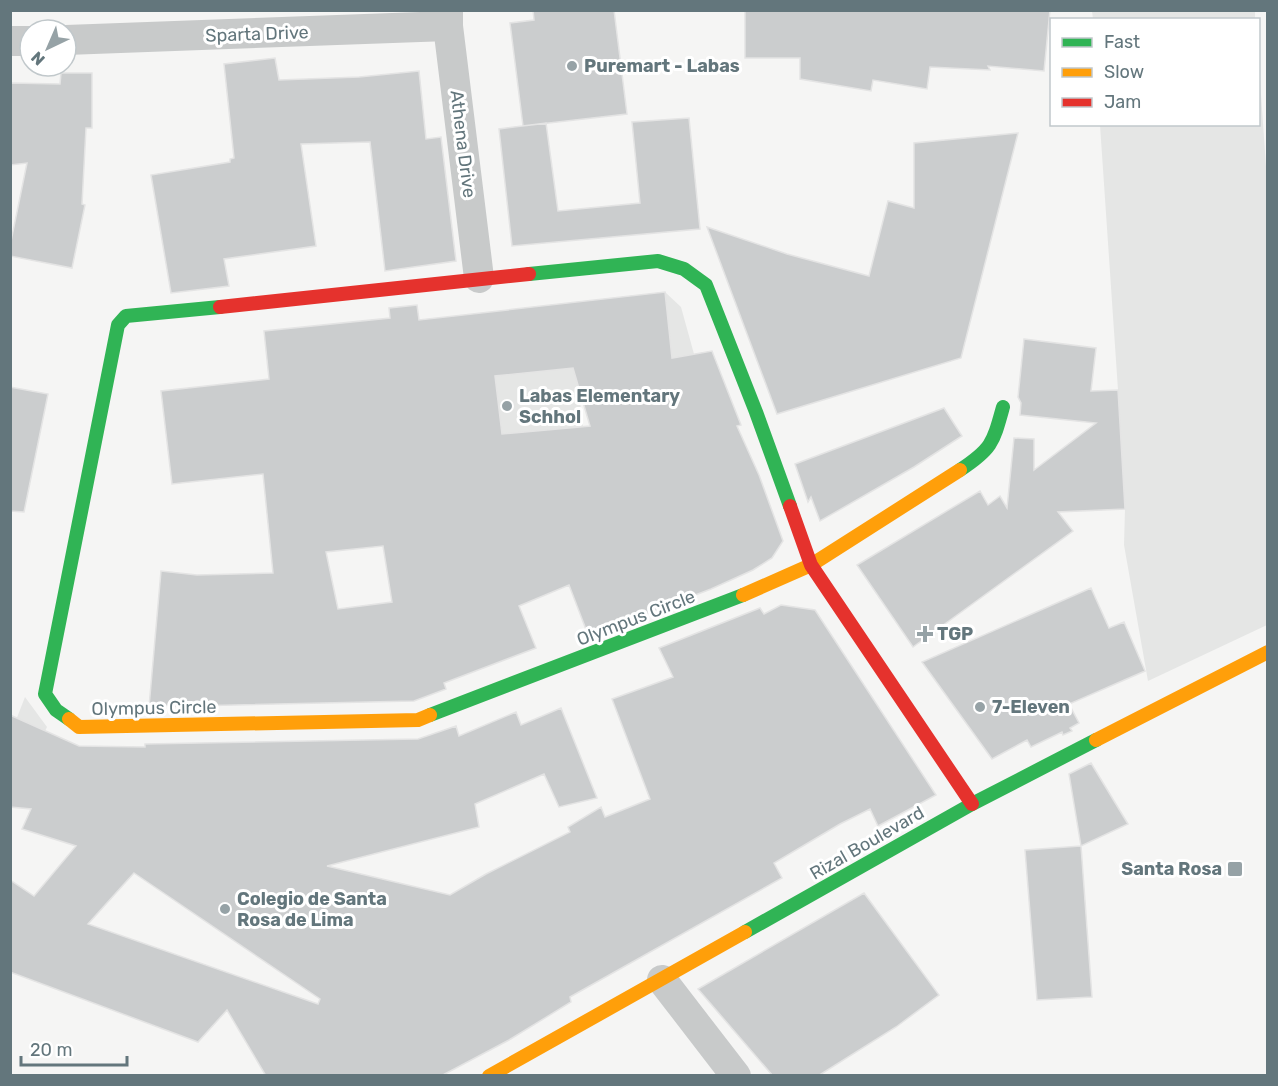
<svg xmlns="http://www.w3.org/2000/svg" width="1278" height="1086" font-family="Rubik,sans-serif">
	<style>
		.built { fill: #e5e6e5 }
		.building { fill: #cbcdce; stroke: #e4e4e4; stroke-width: 1.5; fill-rule: evenodd }
		.lines { fill: none; stroke-linecap: round; stroke-linejoin: round }
		.street { stroke: #c8caca; stroke-width: 30 }
		.fast { stroke: #30b455; stroke-width: 14 }
		.slow { stroke: #ff9f0a; stroke-width: 14 }
		.jam { stroke: #e5322d; stroke-width: 14 }
		.poi-dot { fill: #96a2a6; stroke: #fff; stroke-width: 2 }
		.labels { text-anchor: middle; stroke-width: 6; stroke-linejoin: round; paint-order: stroke }
		.street-label { font-size: 18px; fill: #63767c; stroke: #fff }
		.poi-label { font-size: 18px; font-weight: bold; fill: #63767c; stroke: #fff; text-anchor: start }
	</style>
	<rect width="100%" height="100%" fill="#f5f5f4"/>
	<!-- built -->
	<path class="built" d="M1092 11H1255V19H1093Z
		M1259 66 1268 195 1267 625 1148 681 1124 545 1125 509 1118 390 1100 125 1258 124Z
		M665 292 681 307 694 354 672 358 578 384 583 427 481 494 423 320Z
		M25 697 47 727 11 800V733Z"/>
	<!-- building -->
	<path class="building" d="M533 10H614L627 114 523 126 510 23 534 20Z
		M745 10H1050L1044 71 988 66 990 70 930 67 927 89 873 80 871 91 800 79V58H745Z
		M275 58 279 80 359 77 419 71 426 139 441 137 456 261 385 271 370 142 301 144 316 246 224 259 229 286 171 293 151 175 230 162V159L234 158 224 64Z
		M61 73H92V128H86L82 204 85 205 72 268 10 256V246L27 163 10 165V83L60 84Z
		M689 118 700 229 512 246 499 129 546 123 558 211 640 203 632 122Z
		M1018 133 961 358 777 414 707 227 787 254 869 276 888 201 914 208V143Z
		M665 292 672 358 712 351 741 425 737 426 759 475 783 541 772 558 753 570 711 589 643 615 642 612 587 632 569 585 519 606 536 648 444 683 446 689 414 701 149 707 161 571 197 575 273 573 263 474 172 484 161 391 269 379 264 331 390 318 389 308 417 305 419 320ZM573 368 590 426 502 434 495 376ZM383 546 392 602 338 609 326 552Z
		M1024 339 1096 348 1091 391 1118 390 1125 509 1058 512 1073 531 913 647 857 565 980 491 988 505 1000 496 1007 508 1014 438 1034 439V470L1096 423 1020 415 1021 403 1018 397Z
		M10 387 48 394 24 512 10 511Z
		M944 408 962 436 914 467 820 521 811 497 808 502 795 464Z
		M1091 588 1109 628 1124 622 1145 671 1069 704 1079 723 1070 728 1072 731 1063 735 1062 732 1031 747 1027 740 992 759 922 662Z
		M781 605 815 610 936 795 878 826 870 809 840 824 774 863 782 878 570 997 571 1002 509 1040 441 1076H266L227 1010 198 1042 10 972V880L34 896 76 846 22 829 31 809 10 807V715L79 746 145 747V744L418 739 456 726 459 736 516 712 521 725 561 708 597 798 559 807 544 774 475 804 479 827 327 866 450 895 486 874 570 832 568 827 601 807 605 817 650 799 612 699 673 677 659 648 760 608 764 614ZM134 873 320 999 318 1004 88 924Z
		M1091 763 1128 824 1081 846 1069 774Z
		M1081 846 1092 997 1037 1000 1025 850Z
		M864 893 939 995 896 1027 818 1076H773L698 989Z"/>
	<g class="lines">
		<!-- street -->
		<path class="street" d="M448 10V26L479 278
			M66 40 448 26
			M10 41H30
			M662 980 736 1076"/>
		<!-- fast -->
		<path class="fast" d="M529 274 658 261 684 269 706 285 756 412 790 506
			M960 470C992 449 993 443 1003 407
			M430 715 743 595
			M69 719 56 710 45 694 118 325 126 316 220 307
			M745 932 972 804 1096 740"/>
		<!-- slow -->
		<path class="slow" d="M743 595 811 565 960 470
			M69 719 79 727 418 720 430 715
			M1096 740 1268 652
			M489 1076 745 932"/>
		<!-- jam -->
		<path class="jam" d="M220 307 529 274
			M790 506 811 565 972 804"/>
	</g>
	<!-- markers -->
	<g class="poi-dot">
		<circle cx="572" cy="66" r="6"/>
		<circle cx="507" cy="406" r="6"/>
		<path d="M922 625h6v6h6v6h-6v6h-6v-6h-6v-6h6z"/>
		<circle cx="980" cy="707" r="6"/>
		<rect x="1227" y="861" width="16" height="16" rx="3"/>
		<circle cx="225" cy="909" r="6"/>
	</g>
	<g class="labels">
		<!-- street labels -->
		<g class="street-label">
			<text transform="translate(257 34) rotate(-2)" y="6">Sparta Drive</text>
			<text transform="translate(463 144) rotate(83)" y="6">Athena Drive</text>
			<text transform="translate(636 618) rotate(-21)" y="6">Olympus Circle</text>
			<text transform="translate(154 708) rotate(-1)" y="6">Olympus Circle</text>
			<text transform="translate(867 843) rotate(-30)" y="6">Rizal Boulevard</text>
		</g>
		<!-- poi labels -->
		<g class="poi-label">
			<text x="584" y="72">Puremart - Labas</text>
			<text x="519" y="402">Labas Elementary<tspan x="519" dy="21">Schhol</tspan></text>
			<text x="937" y="640">TGP</text>
			<text x="992" y="713">7-Eleven</text>
			<text x="1222" y="875" text-anchor="end">Santa Rosa</text>
			<text x="237" y="905">Colegio de Santa<tspan x="237" dy="21">Rosa de Lima</tspan></text>
		</g>
	</g>
	<!-- border -->
	<rect width="1278" height="1086" fill="none" stroke="#63767c" stroke-width="24"/>
	<!-- legend -->
	<rect x="1050" y="18" width="210" height="108" fill="#ffffff" stroke="#c1c8cb" stroke-width="1.5"/>
	<rect x="1062" y="38" width="30" height="9" fill="#30b455" stroke="#c1c8cb" stroke-width="1.5"/>
	<text x="1104" y="48" font-size="18" fill="#63767c">Fast</text>
	<rect x="1062" y="68" width="30" height="9" fill="#ff9f0a" stroke="#c1c8cb" stroke-width="1.5"/>
	<text x="1104" y="78" font-size="18" fill="#63767c">Slow</text>
	<rect x="1062" y="98" width="30" height="9" fill="#e5322d" stroke="#c1c8cb" stroke-width="1.5"/>
	<text x="1104" y="108" font-size="18" fill="#63767c">Jam</text>
	<!-- north arrow -->
	<g transform="translate(48 48) rotate(224)"><circle r="28" fill="#ffffff" stroke="#c1c8cb" stroke-width="1.5"/>
	<path d="M0-4.5L10 22L0 15L-10 22Z" fill="#96a2a6"/>
	<text y="-9" font-size="16" font-weight="bold" text-anchor="middle" fill="#63767c">N</text>
	</g>
	<!-- scale -->
	<path d="M21 1056v9h106v-9" fill="none" stroke="#63767c" stroke-width="3"/>
	<text x="30" y="1056" font-size="18" fill="#63767c" stroke="#ffffff" stroke-width="4.5" paint-order="stroke">20 m</text>
</svg>
